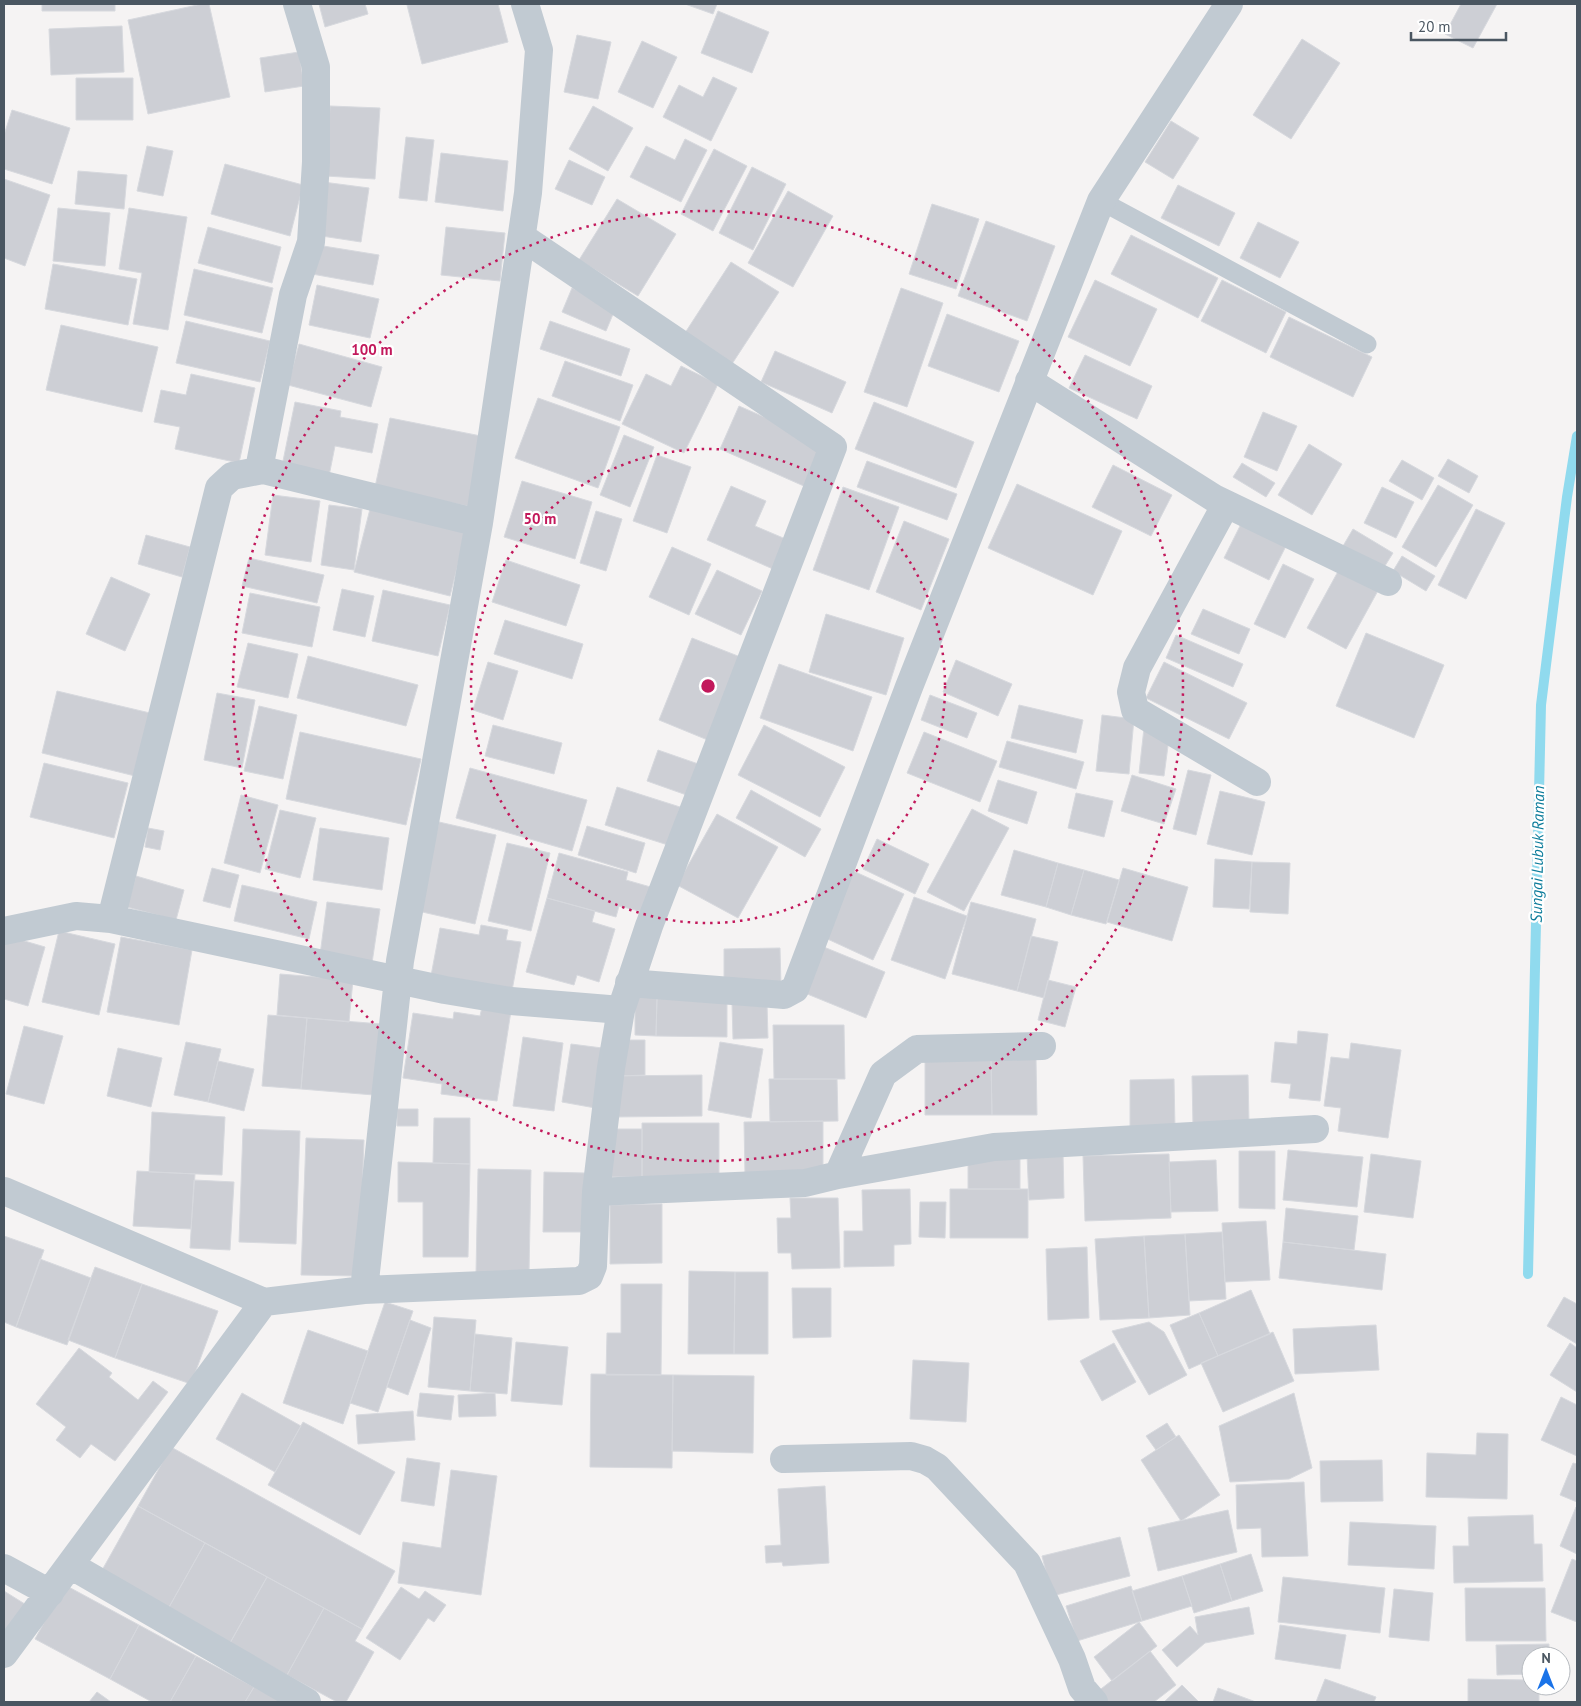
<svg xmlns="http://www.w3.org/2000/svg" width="1581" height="1706" font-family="'PT Sans',sans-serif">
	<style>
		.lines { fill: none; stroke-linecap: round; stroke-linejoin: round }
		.stream { stroke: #90daee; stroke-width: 10 }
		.building { fill: #cdcfd5; stroke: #d7d9de }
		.lane { stroke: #c1cad2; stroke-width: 19 }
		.street { stroke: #c1cad2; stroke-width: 28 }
		.ring { fill: none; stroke: #c2185b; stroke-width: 2.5; stroke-dasharray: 2.5 5 }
		.labels { text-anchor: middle; stroke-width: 4.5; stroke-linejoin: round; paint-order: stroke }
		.water-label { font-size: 16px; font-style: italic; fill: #0c7c9b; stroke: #fff }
		.centre { fill: #c2185b; stroke: #fff; stroke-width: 2.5 }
		.ring-label { font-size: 15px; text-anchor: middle; font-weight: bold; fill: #c2185b; stroke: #fff; stroke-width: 4.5; stroke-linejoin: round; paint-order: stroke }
	</style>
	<rect width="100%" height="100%" fill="#f5f3f3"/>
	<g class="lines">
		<!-- stream -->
		<path class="stream" d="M1528 1274 1541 705 1567 497 1577 436"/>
	</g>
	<!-- building -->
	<path class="building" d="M42 4H115V11H42Z
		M202 4H209L230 97 148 114 128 20Z
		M319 4H365L368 14 325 27Z
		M414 4H498L508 42 422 64 407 5Z
		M685 4H717L713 14Z
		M1461 4H1497L1473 48 1445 34Z
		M718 11 769 32 752 73 701 53Z
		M122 26 124 72 51 75 49 29Z
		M577 35 611 42 598 99 564 92Z
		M1302 39 1340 63 1291 139 1253 115Z
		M642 41 677 57 653 108 618 92Z
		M299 52 304 86 265 92 260 58Z
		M713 77 737 88 711 141 663 117 679 85 703 97Z
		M76 78H133V120H76Z
		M330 106 380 108 375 179 326 176Z
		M593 106 633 128 608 171 569 149Z
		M12 110 70 128 52 184 4 169V135Z
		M1171 121 1199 138 1173 179 1145 162Z
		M406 137 434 140 427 201 399 198Z
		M685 139 707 150 681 202 630 177 646 146 675 160Z
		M147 146 173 151 163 196 137 191Z
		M714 149 747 166 713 231 681 214Z
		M441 153 508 161 503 211 435 202Z
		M569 160 605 177 592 205 555 189Z
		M225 164 303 185 290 236 211 214Z
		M752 167 786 184 753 250 719 233Z
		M78 171 127 175 124 209 75 204Z
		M4 179 50 195 25 266 4 258Z
		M323 182 369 188 361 242 315 235Z
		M1178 185 1235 213 1219 246 1161 218Z
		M788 191 833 216 793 287 748 263Z
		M617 199 676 234 638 296 579 260Z
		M932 204 979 219 956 289 909 274Z
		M58 208 110 213 105 266 53 261Z
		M129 208 187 217 168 330 133 324 142 273 119 269Z
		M986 221 1055 246 1027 321 958 296Z
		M1258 222 1299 242 1280 278 1240 258Z
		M208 227 281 247 272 283 198 263Z
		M446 227 505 233 500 281 441 275Z
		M1131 235 1218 278 1198 318 1111 274Z
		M317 245 379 255 373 285 312 274Z
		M731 262 779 292 730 367 683 336Z
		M53 264 137 279 128 325 45 309Z
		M194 269 273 288 262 333 184 315Z
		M1095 280 1157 309 1130 366 1068 337Z
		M1222 280 1286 312 1266 353 1201 321Z
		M317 285 379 299 370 338 309 325Z
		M572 288 616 307 606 331 562 312Z
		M901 288 943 303 907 407 864 392Z
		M947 314 1019 341 999 392 928 366Z
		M1289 317 1372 357 1353 397 1270 357Z
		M186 321 270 341 260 382 176 363Z
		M550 321 630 349 621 376 540 349Z
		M61 325 158 347 142 412 46 390Z
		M299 344 382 367 371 407 288 385Z
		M775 351 846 382 832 413 761 382Z
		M1085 355 1152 386 1137 419 1069 388Z
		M565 361 633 385 620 421 552 396Z
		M681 366 718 384 684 453 622 424 646 374 671 386Z
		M191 374 255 388 239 463 175 449 180 427 154 422 161 390 186 395Z
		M538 398 620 427 598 488 515 458Z
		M295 402 341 411 340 417 378 424 372 453 335 446 329 476 282 466Z
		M874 402 974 442 956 488 855 449Z
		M739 406 826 444 806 487 720 449Z
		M1263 412 1297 426 1277 471 1244 457Z
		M390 418 486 437 472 507 375 487Z
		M624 435 654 447 630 507 600 495Z
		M1309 444 1342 464 1312 515 1278 495Z
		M657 455 691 467 667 533 633 521Z
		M1448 459 1478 476 1469 493 1438 476Z
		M1402 460 1434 478 1422 500 1389 481Z
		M867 461 957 494 947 520 857 487Z
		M1242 463 1275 483 1266 497 1233 477Z
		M1113 465 1172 495 1151 536 1092 507Z
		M522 481 592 502 575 559 504 537Z
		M1017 484 1122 531 1093 595 988 548Z
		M1438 485 1473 505 1436 567 1402 547Z
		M731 486 766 501 755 526 795 543 782 573 707 540Z
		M843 487 899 507 869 590 813 570Z
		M1382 487 1414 502 1396 538 1364 523Z
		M273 495 320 501 311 562 265 555Z
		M329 505 362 509 354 570 321 565Z
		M370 509 466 532 450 596 354 572Z
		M1476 509 1505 523 1466 599 1438 585Z
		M596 511 622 519 606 571 580 563Z
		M1244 518 1289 540 1269 580 1224 558Z
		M904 521 949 539 921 610 876 592Z
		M1353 529 1393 553 1383 569 1343 546Z
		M146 535 190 547 182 577 138 564Z
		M672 547 711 564 689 615 649 597Z
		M1402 556 1435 576 1426 591 1393 571Z
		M249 558 324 575 317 603 242 586Z
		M506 560 580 585 566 626 492 602Z
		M1283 564 1314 579 1285 638 1254 624Z
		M1341 566 1380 587 1346 649 1307 628Z
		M717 570 762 591 741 635 695 614Z
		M111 577 150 594 125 651 86 634Z
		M342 589 374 596 365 637 333 630Z
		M383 590 450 605 438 656 372 641Z
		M250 593 320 607 312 647 242 633Z
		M1203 609 1250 629 1239 654 1191 634Z
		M826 614 904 638 886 695 809 672Z
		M505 620 583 644 572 679 494 654Z
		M1366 633 1444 665 1414 738 1336 706Z
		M1176 635 1243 664 1233 687 1166 658Z
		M692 638 748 660 715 743 659 720Z
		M248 643 298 654 288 698 237 687Z
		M308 656 418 685 406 726 297 698Z
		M956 660 1012 684 998 716 943 692Z
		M488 662 518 671 503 720 473 710Z
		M1164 662 1247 703 1229 739 1146 698Z
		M779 664 872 697 853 751 760 718Z
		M57 691 150 713 135 776 42 753Z
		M217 693 255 700 242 768 204 760Z
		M930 695 977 713 967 738 921 720Z
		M1019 705 1083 720 1076 753 1011 738Z
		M259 706 297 715 283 779 244 771Z
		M1102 715 1134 719 1129 774 1096 771Z
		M493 725 562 743 554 774 485 756Z
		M764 725 845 767 820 817 738 775Z
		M1144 728 1170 731 1164 776 1139 773Z
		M300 732 421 759 406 825 286 799Z
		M924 732 997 761 980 802 907 773Z
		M1007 741 1084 762 1076 789 999 767Z
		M658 750 707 767 695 798 647 781Z
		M44 763 128 783 114 838 30 817Z
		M470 768 587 800 572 851 456 818Z
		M1188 770 1211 775 1196 835 1173 829Z
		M1132 775 1176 789 1164 824 1121 811Z
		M998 780 1037 792 1027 824 988 811Z
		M617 787 680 807 668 845 605 825Z
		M751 790 821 829 805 857 736 818Z
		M1220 791 1265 802 1252 855 1207 844Z
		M1076 793 1113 801 1104 837 1068 828Z
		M241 795 278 805 260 873 224 863Z
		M972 809 1009 828 964 911 927 892Z
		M280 810 316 818 300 878 265 869Z
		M717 814 778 847 738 918 677 885Z
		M439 822 496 835 475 924 418 911Z
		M587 826 645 843 636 873 578 855Z
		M148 828 164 831 160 850 145 847Z
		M320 828 389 838 382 890 313 880Z
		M877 839 929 864 915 894 863 869Z
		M507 843 550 853 531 931 488 921Z
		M1014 850 1058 863 1046 907 1001 895Z
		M559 853 628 872 626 880 654 888 647 913 619 906 616 917 547 898Z
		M1215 859 1252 862 1249 909 1213 907Z
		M1252 862 1290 863 1288 914 1250 912Z
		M1058 863 1084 870 1071 915 1046 907Z
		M212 868 239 875 230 908 203 901Z
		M1123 868 1188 887 1172 941 1107 922Z
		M851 870 904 894 873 960 821 936Z
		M1084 870 1119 880 1106 924 1071 915Z
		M136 876 184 890 176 920 127 907Z
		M242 885 317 902 309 939 234 921Z
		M914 897 967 916 945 979 891 960Z
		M547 898 595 911 592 922 615 929 599 982 577 975 574 985 526 972Z
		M327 902 380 909 372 963 320 955Z
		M971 902 1036 919 1017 991 952 974Z
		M481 925 508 930 506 940 521 942 511 996 430 981 440 928 479 935Z
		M59 931 115 944 99 1015 42 1002Z
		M4 935 45 947 28 1006 4 999Z
		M1031 936 1058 942 1044 998 1017 991Z
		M121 937 192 950 179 1025 107 1012Z
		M814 943 885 972 866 1018 795 989Z
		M780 948 781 986 724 987V949Z
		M280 974 353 980 349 1022 277 1015Z
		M1048 980 1076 987 1065 1027 1038 1020Z
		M635 997H657L656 1036 635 1035Z
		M657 997 727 999V1037L656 1036Z
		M767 1003 768 1038 733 1039 732 1004Z
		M482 1007 511 1011 497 1101 441 1094 442 1084 403 1078 413 1013 453 1019 454 1012 480 1016Z
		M268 1015 307 1018 301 1089 262 1086Z
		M307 1018 381 1024 374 1095 301 1089Z
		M773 1025H844L845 1079H774Z
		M24 1026 63 1036 44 1104 6 1094Z
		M1298 1031 1328 1034 1320 1101 1289 1098 1291 1084 1271 1082 1275 1042 1297 1044Z
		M523 1037 563 1043 554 1111 513 1106Z
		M618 1040H645V1075L618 1076Z
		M186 1042 221 1049 208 1102 174 1095Z
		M720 1042 763 1049 751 1118 708 1110Z
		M1351 1043 1401 1050 1388 1138 1338 1131 1341 1108 1324 1106 1331 1057 1349 1059Z
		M571 1044 610 1049 601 1109 562 1102Z
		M118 1048 162 1058 151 1107 107 1096Z
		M991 1059H1036L1037 1115H992Z
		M991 1059 992 1115H925V1060Z
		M218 1061 254 1069 244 1111 208 1102Z
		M702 1075V1116L613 1117V1076Z
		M1248 1075 1249 1124 1193 1126 1192 1076Z
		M769 1079H837L838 1121 770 1122Z
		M1174 1079 1175 1129 1130 1130V1080Z
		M397 1109H418V1126H397Z
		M152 1112 225 1117 222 1175 149 1172Z
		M434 1118H470V1164L433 1163Z
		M823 1121V1174L745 1175 744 1122Z
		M642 1123H719V1177H642Z
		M243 1129 300 1131 296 1244 239 1242Z
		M608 1129H642V1177H608Z
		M306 1138 364 1140 359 1276 301 1275Z
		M1288 1150 1363 1157 1357 1207 1283 1200Z
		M1239 1151H1275V1209L1239 1208Z
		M1063 1153 1064 1198 1029 1200 1027 1155Z
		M968 1154H1020V1189H968Z
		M1169 1154 1171 1218 1085 1221 1083 1156Z
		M1371 1154 1421 1161 1413 1218 1364 1212Z
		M1216 1160 1218 1211 1171 1212 1169 1162Z
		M398 1162 470 1164 468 1257H423V1202H398Z
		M478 1169 531 1170 529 1274 476 1273Z
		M137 1171 195 1174 191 1229 133 1226Z
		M544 1172 585 1173 583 1232H543Z
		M194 1180 234 1182 230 1250 190 1248Z
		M910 1189 911 1244 894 1245V1266L844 1267V1231H863L862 1190Z
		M950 1189H1028V1238H950Z
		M790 1198H838L840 1268 792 1269 791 1253H778L777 1218H791Z
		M920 1202H946L945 1238 919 1237Z
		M662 1204V1263L610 1264V1205Z
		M1286 1208 1358 1216 1354 1250 1283 1242Z
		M1266 1221 1270 1280 1225 1282 1222 1223Z
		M1222 1232 1226 1299 1189 1301 1185 1234Z
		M1185 1234 1190 1315 1149 1318 1144 1236Z
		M4 1236 44 1250 16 1327 4 1322Z
		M1144 1236 1149 1318 1100 1320 1095 1239Z
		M1283 1242 1386 1254 1382 1290 1279 1278Z
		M1087 1247 1089 1318 1048 1320 1046 1249Z
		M40 1259 91 1278 67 1345 16 1327Z
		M95 1267 142 1284 115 1358 68 1340Z
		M689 1271 735 1272 734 1354H688Z
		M735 1272H768V1354H734Z
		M142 1284 218 1311 191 1384 115 1358Z
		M621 1284H662L661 1375H606L607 1333H621Z
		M792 1288H831V1337L793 1338Z
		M1251 1290 1270 1334 1218 1356 1199 1313Z
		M1564 1297 1577 1304V1344L1547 1326Z
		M385 1302 413 1311 378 1412 350 1403Z
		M1199 1313 1218 1356 1189 1369 1170 1325Z
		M434 1317 476 1320 470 1391 428 1387Z
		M410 1320 431 1328 408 1395 387 1387Z
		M1149 1322 1164 1332 1187 1375 1149 1395 1112 1331Z
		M1376 1325 1379 1370 1295 1374 1293 1329Z
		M308 1330 368 1351 343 1424 283 1403Z
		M1273 1332 1294 1381 1223 1412 1201 1363Z
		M475 1334 512 1338 507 1394 470 1391Z
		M516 1342 568 1347 562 1405 511 1401Z
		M1114 1343 1136 1382 1102 1401 1080 1361Z
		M1570 1343 1577 1348V1392L1550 1375Z
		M79 1348 112 1373 109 1377 138 1400 153 1381 168 1392 115 1461 91 1444 80 1458 56 1440 66 1427 36 1404Z
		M913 1360 969 1363 966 1422 910 1419Z
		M591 1374 673 1375 672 1468 590 1467Z
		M673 1375 754 1376 753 1453 672 1451Z
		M242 1393 301 1426 275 1472 216 1439Z
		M420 1393 454 1396 451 1420 417 1416Z
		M495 1393 496 1416 459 1417 458 1395Z
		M1294 1393 1312 1468 1289 1479 1230 1482 1219 1426Z
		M1561 1397 1577 1405V1456L1541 1440Z
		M413 1411 415 1440 358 1444 356 1415Z
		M303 1422 395 1472 360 1535 268 1485Z
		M1167 1423 1176 1437 1156 1450 1146 1436Z
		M1477 1433 1508 1434 1507 1499 1426 1497 1427 1453 1476 1455Z
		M1179 1435 1220 1495 1181 1521 1141 1460Z
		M171 1447 395 1571 362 1629 138 1506Z
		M407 1458 440 1463 434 1506 401 1501Z
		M1382 1460 1383 1501 1321 1502 1320 1461Z
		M1573 1463 1577 1464V1502L1560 1495Z
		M451 1470 497 1476 481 1595 398 1583 403 1542 441 1548Z
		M1304 1482 1308 1556 1262 1557 1261 1528 1237 1529 1236 1485Z
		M825 1486 829 1563 783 1566 782 1562 766 1563 765 1546 781 1545 778 1489Z
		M138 1506 205 1543 168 1609 101 1572Z
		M1576 1507H1577V1554L1560 1546Z
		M1228 1510 1237 1552 1158 1571 1148 1528Z
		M1533 1515 1534 1544H1542L1543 1581 1454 1583 1453 1546H1469L1468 1517Z
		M1350 1522 1436 1526 1434 1569 1348 1565Z
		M1120 1537 1130 1576 1052 1596 1042 1556Z
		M205 1543 267 1577 230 1643 168 1609Z
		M1251 1554 1263 1591 1232 1601 1220 1564Z
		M1572 1559 1577 1561V1622L1551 1612Z
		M1220 1564 1232 1601 1194 1613 1182 1576Z
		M1182 1576 1192 1606 1142 1621 1132 1591Z
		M267 1577 324 1608 287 1675 230 1643Z
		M1283 1577 1385 1588 1380 1633 1278 1622Z
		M65 1585 139 1625 110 1679 35 1639Z
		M1131 1586 1142 1621 1077 1641 1066 1606Z
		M401 1587 419 1599 425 1591 446 1605 434 1622 428 1618 400 1660 366 1638Z
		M1465 1588H1545L1546 1641H1466Z
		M1394 1589 1433 1593 1429 1641 1389 1637Z
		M4 1591 28 1606 4 1644Z
		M1249 1607 1254 1634 1205 1643 1177 1667 1162 1650 1190 1626 1198 1635 1195 1617Z
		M324 1608 362 1629 355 1641 374 1652 346 1702H337L287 1675Z
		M1139 1622 1157 1646 1112 1681 1094 1657Z
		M139 1625 196 1656 170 1702H152L110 1679Z
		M1280 1625 1346 1635 1340 1669 1275 1659Z
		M1549 1644V1656H1531V1674L1497 1675 1496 1645Z
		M1150 1651 1176 1685 1154 1702H1105L1097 1692Z
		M196 1656 254 1687 245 1702H170Z
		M1325 1679 1376 1697 1374 1702H1316Z
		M1468 1679 1531 1680V1686H1539V1702H1468Z
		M1182 1685 1199 1702H1164Z
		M254 1687 283 1702H245Z
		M1218 1688 1256 1702H1213Z
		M97 1692 111 1702H89Z"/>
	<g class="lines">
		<!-- lane -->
		<path class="lane" d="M1101 201 1367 344"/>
		<!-- street -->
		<path class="street" d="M297 4 316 67V162L311 242 293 295 260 464 263 470 479 523
			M1029 381 1214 498 1388 582
			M1226 504 1137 668 1131 692 1135 710 1257 782
			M111 919 219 488 232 476 263 470
			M4 931 76 916 111 919 445 990 511 1001 621 1010
			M629 983 784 995 795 989 909 687 1101 201 1229 4
			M838 1175 994 1147 1315 1129
			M4 1191 264 1302
			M596 1192 805 1183 838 1175 883 1074 917 1049 1042 1046
			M364 1290 579 1281 589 1276 593 1266 596 1192 611 1068 621 1010 649 926 833 447 522 237
			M784 1459 911 1456 925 1460 937 1467 1027 1563 1072 1659 1082 1688 1094 1702
			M70 1565 307 1702
			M4 1568 50 1593
			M4 1654 264 1302 364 1290 400 961 479 523 528 193 539 50 525 4"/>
	</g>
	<!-- distance rings -->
	<g class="ring">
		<circle cx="708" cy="686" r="237"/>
		<circle cx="708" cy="686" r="475"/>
	</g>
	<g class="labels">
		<!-- water labels -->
		<g class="water-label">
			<text transform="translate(1537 854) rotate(-89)" y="6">Sungai Lubuk Raman</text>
		</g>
	</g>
	<circle cx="708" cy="686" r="8" class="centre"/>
	<g class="ring-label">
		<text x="372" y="355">100 m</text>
		<text x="540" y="524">50 m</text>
	</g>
	<!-- border -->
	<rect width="1581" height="1706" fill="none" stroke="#4a5661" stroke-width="10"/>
	<!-- north arrow -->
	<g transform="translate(1546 1671)"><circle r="24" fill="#ffffff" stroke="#b7bbc0"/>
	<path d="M0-4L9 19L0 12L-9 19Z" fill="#1a73e8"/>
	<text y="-8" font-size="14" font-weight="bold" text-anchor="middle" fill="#4a5661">N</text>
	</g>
	<!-- scale -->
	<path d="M1411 32v8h95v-8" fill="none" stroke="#4a5661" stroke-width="2.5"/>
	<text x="1418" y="32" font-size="15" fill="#4a5661" stroke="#ffffff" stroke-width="4" paint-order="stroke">20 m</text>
</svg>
